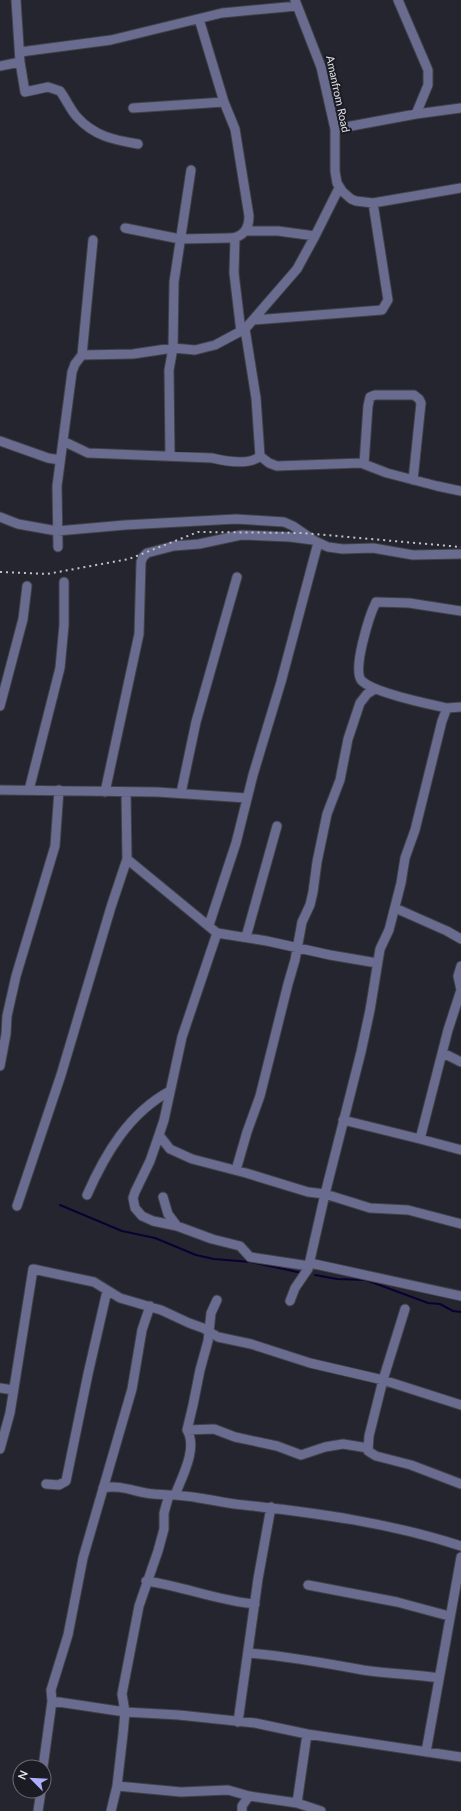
<svg xmlns="http://www.w3.org/2000/svg" width="461" height="1811" font-family="Lato,sans-serif">
	<style>
		.lines { fill: none; stroke-linecap: round; stroke-linejoin: round }
		.stream { stroke: #0b0034; stroke-width: 2 }
		.minor-casing { stroke: #3f4048; stroke-width: 11 }
		.minor { stroke: #696b8f; stroke-width: 9 }
		.rail { stroke: #c2c3c9; stroke-width: 2; stroke-dasharray: 2 4; stroke-linecap: butt }
		.labels { text-anchor: middle; stroke-width: 4; stroke-linejoin: round; paint-order: stroke }
		.street-label { font-size: 11px; fill: #e2e3e9; stroke: #1b1b24 }
	</style>
	<rect width="100%" height="100%" fill="#24252e"/>
	<g class="lines">
		<!-- stream -->
		<path class="stream" d="M60 1205 122 1231 155 1238 196 1255 214 1259 251 1262 302 1273
			M315 1275 337 1279 366 1280 428 1303 440 1304 453 1311 461 1312"/>
		<defs>
			<path id="minor" d="M16 0 20 62 25 92 48 87 60 91C66 99 70 109 77 117 94 136 114 140 138 144
				M295 0 321 67 335 129V171L337 183 342 191 351 199 356 201 373 203 461 188
				M398 0 428 70V85L416 114
				M20 52 111 40 222 13 297 6
				M0 66 20 62
				M133 108 224 102
				M335 129 416 114 461 108
				M125 228 180 239 229 238C243 238 249 229 249 216L235 129 224 102 199 19
				M246 231H278L315 236
				M235 238 234 273 241 332
				M253 320 382 310 388 300 373 203
				M82 355 133 354 173 348 195 350 215 345 245 329
				M0 441 48 458 60 460
				M63 441 88 453 212 458C225 461 250 466 260 456L269 463 277 466 361 463 387 473 437 486 461 491
				M170 456 169 370 173 348 174 282 191 170
				M260 456 256 398 245 329 297 269 315 236 339 188
				M364 464 368 406 370 397 375 395H414L419 399 421 403 413 480
				M0 517 18 524 57 531 125 525 236 519 284 522 293 526 312 539
				M58 547 57 486 72 372 75 364 82 355 93 240
				M0 706 23 619 27 586
				M447 708C428 704 374 693 362 681 351 672 370 614 376 602L409 603 461 611
				M0 790 157 792 247 798
				M29 790 60 668 64 625V582
				M105 792 139 634 141 562 143 557 147 553 174 546 199 544 241 535 290 537 313 540 328 547 343 549 373 548 413 555 461 554
				M126 792 127 859 217 933 267 941 330 955 377 963
				M181 793 196 722 237 577
				M395 908 447 931 461 939
				M209 925 236 843 253 775 281 682 318 543
				M217 933 182 1037 164 1120 159 1135 170 1149 192 1159 246 1173 308 1192 325 1194 361 1052 370 1010 380 949 389 930 401 883 405 858 415 830 442 721 447 708 461 707
				M246 937 277 826
				M461 966 458 976 461 990
				M461 990 448 1030 420 1139 461 1150
				M443 1053 461 1062
				M0 1066 6 1034 7 1016 16 976 55 846 59 790
				M343 1120 420 1139
				M159 1135 150 1161 135 1192 133 1198 135 1208 142 1216 153 1221 177 1226 212 1239 240 1246 250 1257 309 1266
				M236 1170 247 1132 260 1096 288 984 295 960 302 922 310 905 313 892 317 862 327 814 340 780 348 739 360 703 367 694 375 689
				M87 1195C105 1154 129 1113 170 1091
				M163 1197 168 1214 177 1226
				M17 1206 61 1075 111 907 127 859
				M310 1263 461 1296
				M290 1301 295 1288 308 1269 325 1194 370 1208 408 1210 461 1224
				M405 1309 383 1380 369 1436 368 1451 376 1456 411 1465 461 1484
				M0 1388 13 1390
				M187 1430 214 1429 235 1437 277 1446 301 1455 325 1447 343 1444 368 1448
				M0 1449 10 1413 33 1269 94 1282 120 1298 161 1310 189 1323 203 1328 218 1337 251 1344 310 1363 383 1380 461 1405
				M46 1484 59 1485 66 1481 88 1374 107 1291
				M103 1488C121 1484 137 1493 154 1494 169 1495 184 1495 199 1498 214 1500 229 1504 244 1505 318 1513 390 1523 461 1546
				M175 1495C182 1477 198 1448 187 1430L193 1405 200 1370 208 1341 211 1313 217 1300
				M146 1581C183 1586 218 1601 255 1604
				M308 1585 397 1602 449 1616
				M248 1653C287 1656 325 1663 363 1670 388 1674 414 1674 439 1678
				M52 1701 125 1712 179 1715 255 1723 307 1734 461 1757
				M238 1722 258 1579 271 1507
				M426 1752 461 1557
				M43 1767 52 1701 51 1690 68 1635 83 1558 132 1389 142 1330 150 1306
				M117 1786 181 1792 228 1790 249 1796 297 1803 321 1811
				M297 1803 307 1734
				M38 1811 41 1791
				M111 1811 117 1786 123 1734 125 1712 122 1694 139 1606 158 1551 164 1529V1513L169 1495
				M242 1811V1806L249 1796"/>
		</defs>
		<!-- minor casing -->
		<use href="#minor" class="minor-casing"/>
		<!-- minor -->
		<use href="#minor" class="minor"/>
		<!-- rail -->
		<path class="rail" d="M0 572 47 574 129 559 198 532 303 533 461 547"/>
	</g>
	<g class="labels">
		<!-- street labels -->
		<g class="street-label">
			<text transform="translate(338 94) rotate(78)" y="4">Amanfrom Road</text>
		</g>
	</g>
	<!-- north arrow -->
	<g transform="translate(32 1779) rotate(294)"><circle r="19" fill="#1b1b24" stroke="#6b6b73"/>
	<path d="M0-3L7 15L0 10L-7 15Z" fill="#acaffb"/>
	<text y="-6" font-size="11" font-weight="bold" text-anchor="middle" fill="#e2e3e9">N</text>
	</g>
</svg>
